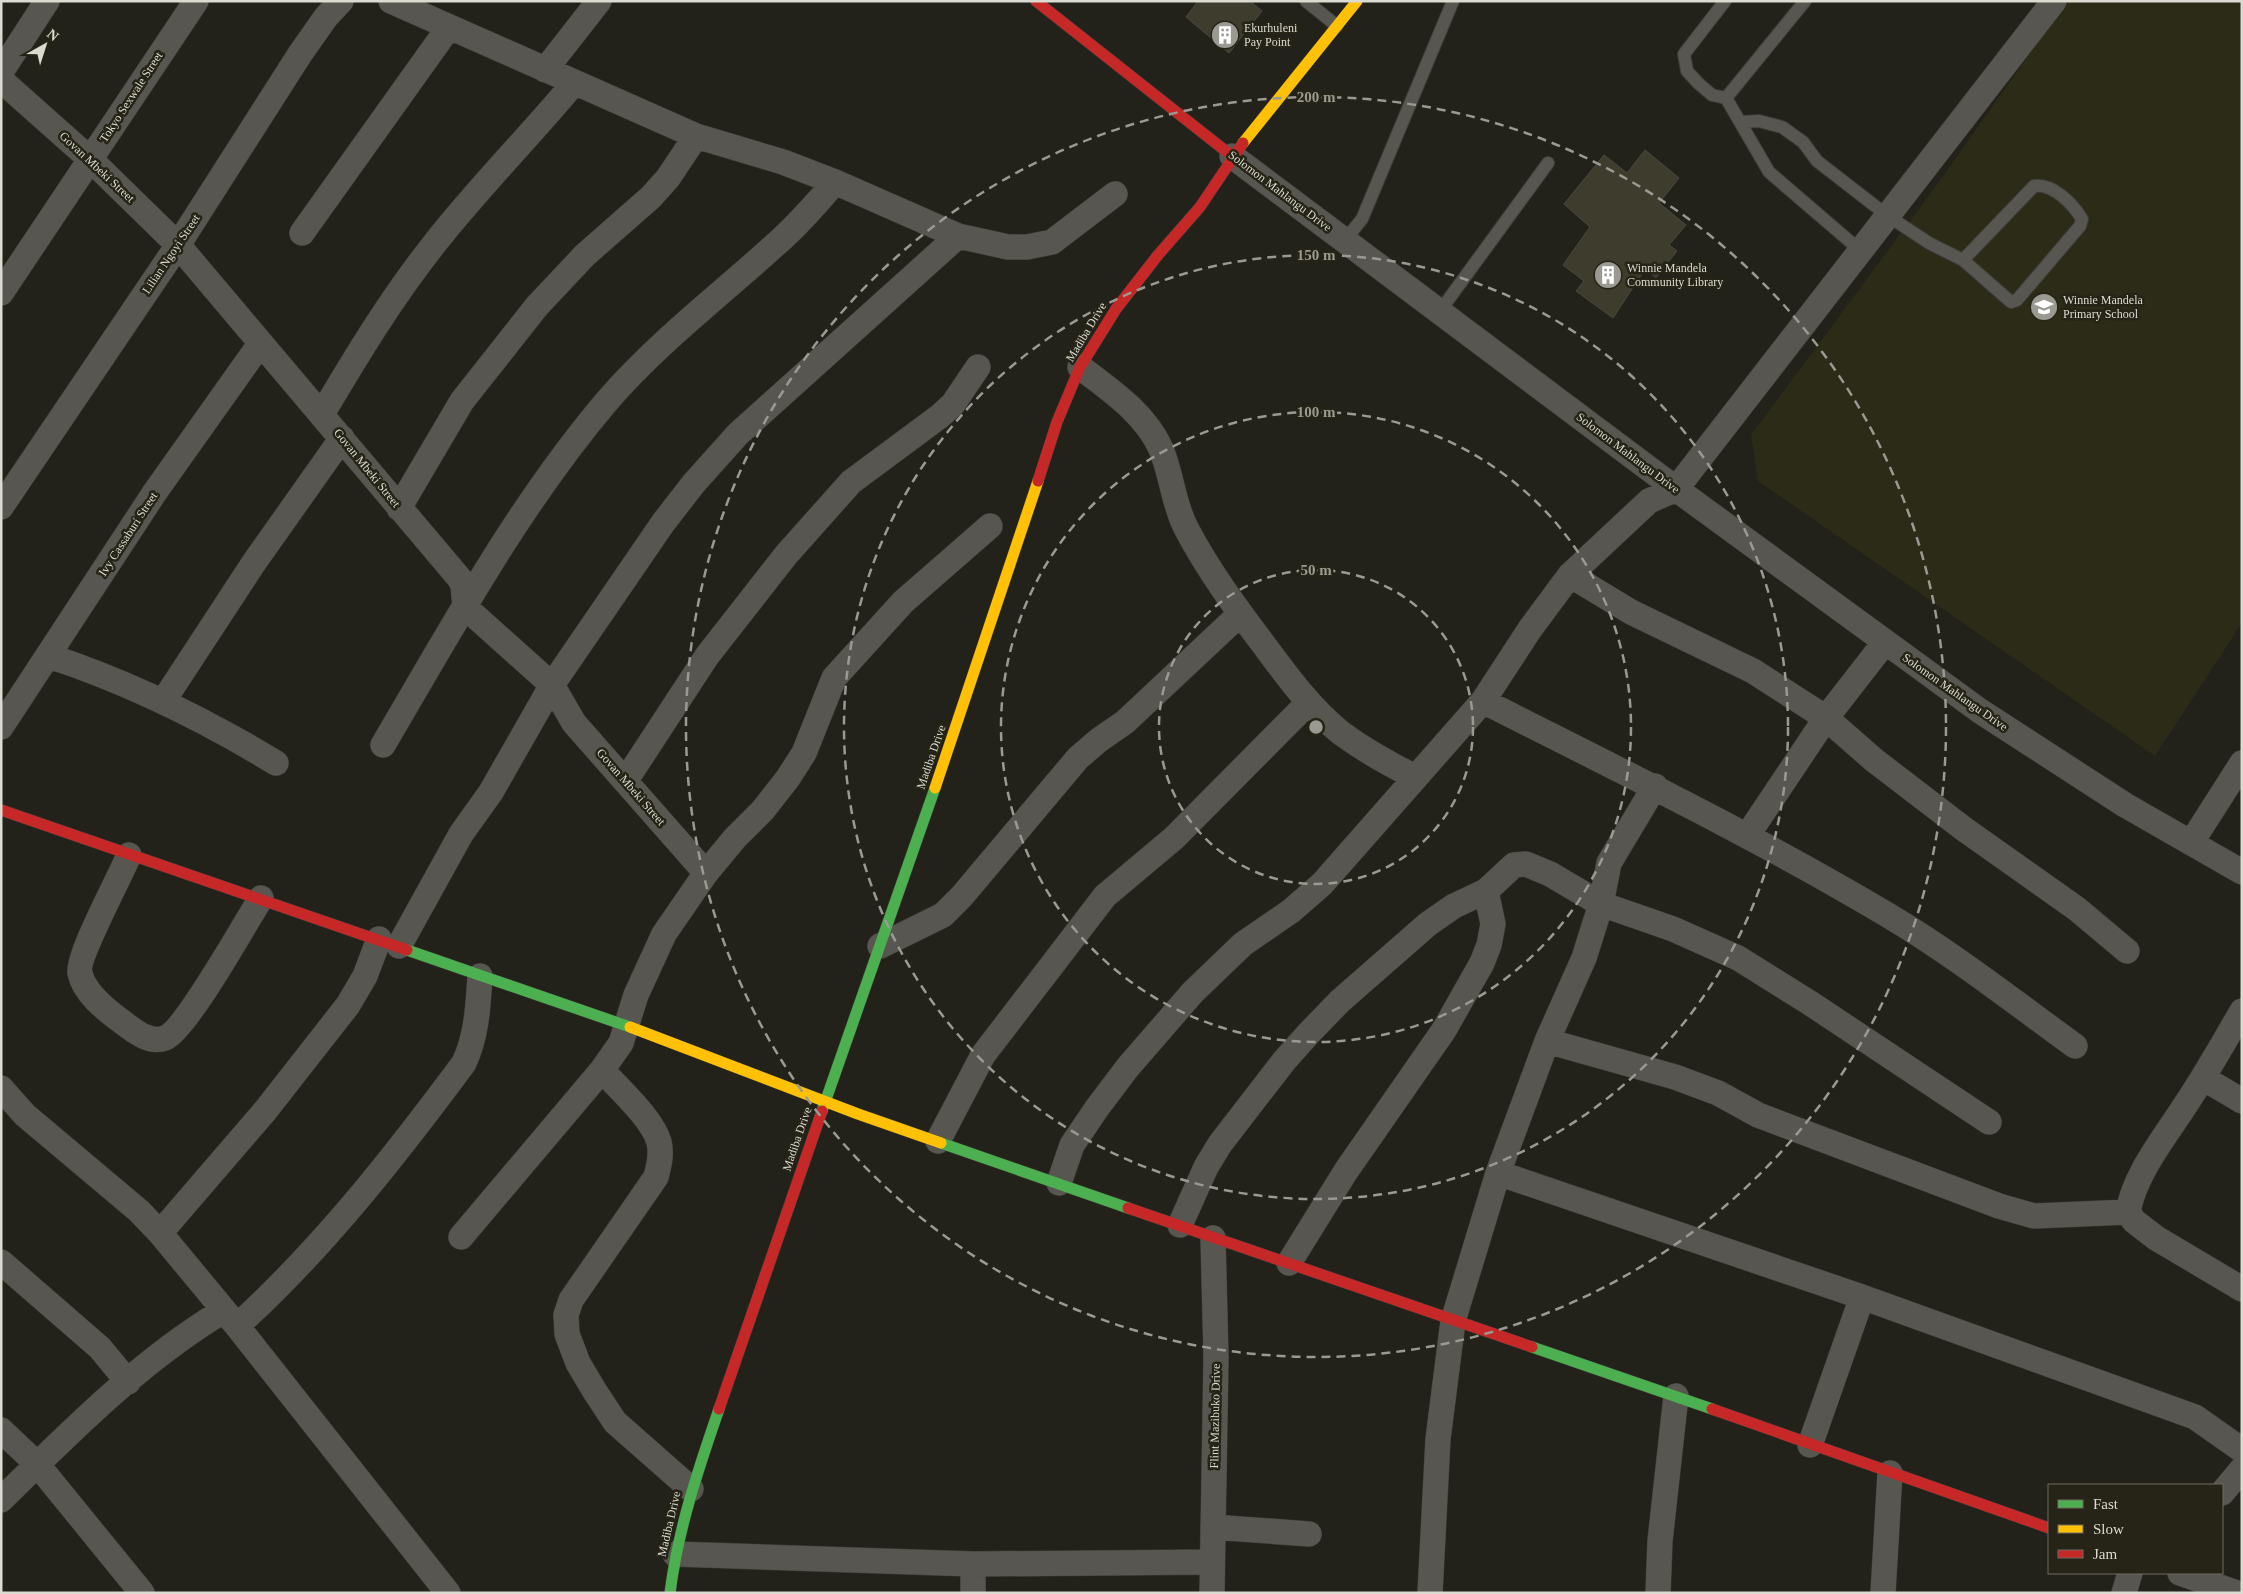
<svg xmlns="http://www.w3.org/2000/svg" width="2243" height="1594" font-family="Georgia,serif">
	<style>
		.built { fill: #2c2b18 }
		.building { fill: #3d3c2d; stroke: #4a4a44 }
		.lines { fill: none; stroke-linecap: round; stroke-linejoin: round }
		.lane-casing { stroke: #3d3c37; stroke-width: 14 }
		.street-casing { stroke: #3d3c37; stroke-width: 26 }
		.fast-casing { stroke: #3d3c37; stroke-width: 12 }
		.slow-casing { stroke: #3d3c37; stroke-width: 12 }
		.jam-casing { stroke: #3d3c37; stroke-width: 12 }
		.lane { stroke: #575650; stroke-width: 12 }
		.street { stroke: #575650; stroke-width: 25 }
		.fast { stroke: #4caf50; stroke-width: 11 }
		.slow { stroke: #ffc107; stroke-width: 11 }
		.jam { stroke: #c62828; stroke-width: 11 }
		.ring { fill: none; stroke: #9a9a92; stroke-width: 2.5; stroke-dasharray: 9 6 }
		.labels { text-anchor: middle; stroke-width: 5; stroke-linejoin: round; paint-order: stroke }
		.poi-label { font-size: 12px; fill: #dbdbd2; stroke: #252416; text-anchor: start }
		.street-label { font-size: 12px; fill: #dbdbd2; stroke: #252416 }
		.centre { fill: #9a9a92; stroke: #252416; stroke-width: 2.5 }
		.ring-label { font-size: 15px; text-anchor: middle; font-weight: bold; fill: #9a9a92; stroke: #252416; stroke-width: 5; stroke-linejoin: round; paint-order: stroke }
	</style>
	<rect width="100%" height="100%" fill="#22211a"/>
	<!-- built -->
	<path class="built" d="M2067 1H2242V623L2155 756 1758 481 1751 435 1941 179Z"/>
	<!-- building -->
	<path class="building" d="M1198 1H1250L1262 11 1229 53 1186 17Z
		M1645 150 1679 178 1659 203 1686 225 1669 245 1677 251 1656 278 1645 269 1613 318 1576 291 1584 281 1563 265 1590 227 1564 204 1604 155 1627 173Z"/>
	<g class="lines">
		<defs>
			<path id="lane" d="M1306 1 1337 26
				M1725 1 1684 54 1687 71 1698 83 1712 95 1726 98 1769 172 1861 251
				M1726 98 1805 1
				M1741 122 1759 121 1782 127 1803 142 1817 161 1888 216 1929 243 1963 260 2011 302 2017 300 2080 226 2082 219C2073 204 2053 183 2034 186L1963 260
				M1345 240 1362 219 1453 1
				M1440 311 1548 163"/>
			<path id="street" d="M391 1 696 136 783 162 835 182 958 236 1008 247H1027L1052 242 1115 194
				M545 70 599 1
				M1 72 47 1
				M1 80 91 160 178 245 460 579 463 586 465 607 552 685 574 723 706 873
				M1232 156 1676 489 1980 711 2125 805 2242 872
				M302 233 449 27
				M1 293 196 1
				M1080 367C1110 390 1145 413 1161 449 1172 475 1173 503 1186 528 1208 570 1236 608 1264 645 1287 676 1310 708 1341 733 1364 750 1389 764 1415 777
				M322 414C357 355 392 297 435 243 478 188 529 137 574 83
				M1 507 178 245 300 54 326 17 341 1
				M399 508 462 401 537 306 585 255 651 197 668 178 696 136
				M1570 575 1631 612 1753 671 1826 718 1874 760 1964 829 2077 909 2127 951
				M49 656C131 683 202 718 276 763
				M164 700 253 564 342 438
				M1483 701C1619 770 1755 836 1886 914 1952 953 2013 1001 2075 1046
				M1 727 155 492 260 344
				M383 745C452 628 518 506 607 401 657 343 719 296 775 245 797 226 816 204 835 182
				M626 780 707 656 786 555 851 482 940 416 953 404 978 367
				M1747 836 1826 718 1885 642
				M2191 843 2242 763
				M129 855C121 875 76 958 80 973 84 993 106 1010 121 1021 133 1030 149 1044 165 1038 185 1031 246 922 261 898
				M399 946 461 834 491 792 552 685 663 523 694 483 738 434 958 236
				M880 946 943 915 962 896 1078 758 1099 740 1125 722 1240 614
				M2242 1011C2224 1042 2206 1074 2186 1104 2165 1137 2135 1173 2128 1212L2134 1221 2156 1238 2242 1289
				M1547 1041 1675 1077 1718 1093 1758 1115 1999 1206 2034 1216 2128 1212
				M602 1070C619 1089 652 1118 659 1142 662 1154 659 1166 656 1177L571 1300 566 1315 567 1334 578 1363 594 1390 615 1422 691 1489
				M2203 1078 2242 1101
				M1 1088 25 1115 139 1211 160 1233 237 1326 448 1593
				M938 1141 983 1055 1105 896 1174 838 1309 702
				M1498 1173 1862 1297 2195 1417 2242 1450
				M1059 1183 1072 1145 1097 1108 1128 1067 1193 992 1243 944 1291 911 1322 884 1483 701 1530 629 1570 575 1649 501 1676 489 2054 1
				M1180 1225 1206 1167 1220 1144 1284 1061 1309 1033 1340 1001 1428 924 1454 906 1486 891 1514 865 1526 864 1550 874 1601 904 1673 929 1738 958 1810 1003 1989 1122
				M160 1233 265 1111 348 1005 365 976 379 939
				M461 1237 602 1070 621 1043 636 995 664 934 706 873 735 838 763 810 788 778 804 753 834 678 903 602 990 526
				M1 1262 100 1348 128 1382
				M1289 1263 1346 1171 1444 1030 1482 963 1489 945 1493 924 1486 891
				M237 1326C323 1248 395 1156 464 1063 477 1035 478 1006 480 976
				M1 1430 37 1464 142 1593
				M1810 1445 1862 1297
				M2222 1493 2242 1469
				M1 1500C70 1432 140 1361 223 1311
				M1213 1527 1309 1534
				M675 1554 973 1564 1212 1562
				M973 1564V1593
				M2180 1573 2237 1593
				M1212 1593 1216 1357 1213 1238
				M1430 1593 1438 1439 1453 1321 1498 1173 1547 1041 1584 958 1601 904 1609 863 1655 786
				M1658 1593 1660 1541 1676 1396
				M1883 1593 1890 1473
				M2124 1593 2130 1573"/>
			<path id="fast" d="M407 950 630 1027
				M822 1111 935 788
				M941 1143 1128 1208
				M1532 1347 1712 1409
				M670 1593C678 1529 698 1470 719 1409"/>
			<path id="slow" d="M1243 143 1357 1
				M935 788 1038 481
				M630 1027 858 1114 941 1143"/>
			<path id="jam" d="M1036 1 1232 156
				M1038 481 1057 422 1080 367 1116 309 1158 255 1200 207 1243 143
				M1 810 407 950
				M1128 1208 1532 1347
				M719 1409 822 1111
				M1712 1409 2049 1528"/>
		</defs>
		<!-- lane casing -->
		<use href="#lane" class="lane-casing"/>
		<!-- street casing -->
		<use href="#street" class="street-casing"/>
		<!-- fast casing -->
		<use href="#fast" class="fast-casing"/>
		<!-- slow casing -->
		<use href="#slow" class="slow-casing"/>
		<!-- jam casing -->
		<use href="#jam" class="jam-casing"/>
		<!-- lane -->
		<use href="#lane" class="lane"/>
		<!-- street -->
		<use href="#street" class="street"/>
		<!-- fast -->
		<use href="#fast" class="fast"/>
		<!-- slow -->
		<use href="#slow" class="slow"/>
		<!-- jam -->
		<use href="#jam" class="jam"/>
	</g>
	<!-- distance rings -->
	<g class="ring">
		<circle cx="1316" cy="727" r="157"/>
		<circle cx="1316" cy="727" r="315"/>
		<circle cx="1316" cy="727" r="472"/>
		<circle cx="1316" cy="727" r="630"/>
	</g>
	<!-- icons -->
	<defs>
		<symbol id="building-disc" viewBox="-11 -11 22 22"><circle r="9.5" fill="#9a9a92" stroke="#252416"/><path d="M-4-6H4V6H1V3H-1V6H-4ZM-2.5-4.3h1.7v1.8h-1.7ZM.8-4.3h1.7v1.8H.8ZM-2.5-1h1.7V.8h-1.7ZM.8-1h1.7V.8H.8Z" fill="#fff"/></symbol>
		<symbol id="school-disc" viewBox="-11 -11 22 22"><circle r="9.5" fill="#9a9a92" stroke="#252416"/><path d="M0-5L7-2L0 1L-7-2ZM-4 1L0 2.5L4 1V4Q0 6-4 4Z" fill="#fff"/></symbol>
	</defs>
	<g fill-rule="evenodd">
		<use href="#building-disc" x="1209" y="19" width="32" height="32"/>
		<use href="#building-disc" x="1592" y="259" width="32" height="32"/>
		<use href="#school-disc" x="2028" y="291" width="32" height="32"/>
	</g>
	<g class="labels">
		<!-- poi labels -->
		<g class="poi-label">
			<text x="1244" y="32">Ekurhuleni<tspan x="1244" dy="14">Pay Point</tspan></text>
			<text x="1627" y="272">Winnie Mandela<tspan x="1627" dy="14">Community Library</tspan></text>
			<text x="2063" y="304">Winnie Mandela<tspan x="2063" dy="14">Primary School</tspan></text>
		</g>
		<!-- street labels -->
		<g class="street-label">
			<text transform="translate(131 97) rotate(-57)" y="4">Tokyo Sexwale Street</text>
			<text transform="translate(97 167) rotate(43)" y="4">Govan Mbeki Street</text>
			<text transform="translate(1280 191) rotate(37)" y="4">Solomon Mahlangu Drive</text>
			<text transform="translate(171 254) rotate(-56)" y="4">Lilian Ngoyi Street</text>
			<text transform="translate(1086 332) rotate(-59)" y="4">Madiba Drive</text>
			<text transform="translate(1628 453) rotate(37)" y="4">Solomon Mahlangu Drive</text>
			<text transform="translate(367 468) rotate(51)" y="4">Govan Mbeki Street</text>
			<text transform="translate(128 534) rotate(-57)" y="4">Ivy Cassaburi Street</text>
			<text transform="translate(1955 692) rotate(35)" y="4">Solomon Mahlangu Drive</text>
			<text transform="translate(931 757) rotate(-71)" y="4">Madiba Drive</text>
			<text transform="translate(631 787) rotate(49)" y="4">Govan Mbeki Street</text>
			<text transform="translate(797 1139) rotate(-71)" y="4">Madiba Drive</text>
			<text transform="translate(1215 1416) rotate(-89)" y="4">Flint Mazibuko Drive</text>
			<text transform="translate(669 1524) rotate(-77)" y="4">Madiba Drive</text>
		</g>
	</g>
	<circle cx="1316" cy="727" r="8" class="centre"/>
	<g class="ring-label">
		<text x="1316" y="102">200 m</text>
		<text x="1316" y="260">150 m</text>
		<text x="1316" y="417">100 m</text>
		<text x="1316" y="575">50 m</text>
	</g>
	<!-- border -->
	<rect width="2243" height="1594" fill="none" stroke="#dbdbd2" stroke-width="5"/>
	<!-- legend -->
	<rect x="2048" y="1484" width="175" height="90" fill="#252416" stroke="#6e6d61"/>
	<rect x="2058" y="1500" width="25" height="8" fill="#4caf50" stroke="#6e6d61"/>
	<text x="2093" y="1509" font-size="15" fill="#dbdbd2">Fast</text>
	<rect x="2058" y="1525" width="25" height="8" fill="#ffc107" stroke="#6e6d61"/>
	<text x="2093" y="1534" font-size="15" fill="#dbdbd2">Slow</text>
	<rect x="2058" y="1550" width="25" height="8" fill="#c62828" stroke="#6e6d61"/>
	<text x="2093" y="1559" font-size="15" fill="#dbdbd2">Jam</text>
	<!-- north arrow -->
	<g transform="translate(45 45) rotate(39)" stroke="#252416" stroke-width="4" paint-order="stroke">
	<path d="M0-4L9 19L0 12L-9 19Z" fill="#dbdbd2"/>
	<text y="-8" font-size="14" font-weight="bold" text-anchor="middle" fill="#dbdbd2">N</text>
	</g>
</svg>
